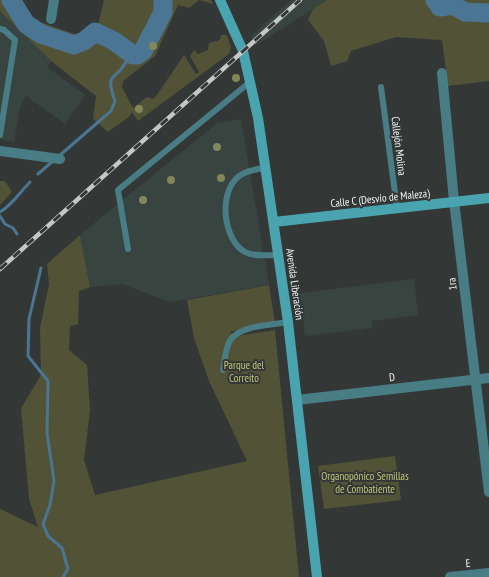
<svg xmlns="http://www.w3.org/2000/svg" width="489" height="577" font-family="'PT Sans Narrow',sans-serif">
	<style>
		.built { fill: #384440 }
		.green { fill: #525236 }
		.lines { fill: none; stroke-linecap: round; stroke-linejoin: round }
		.stream { stroke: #4a7694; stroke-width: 3 }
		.river { stroke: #4a7694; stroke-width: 19 }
		.lane { stroke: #487d85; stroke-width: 6 }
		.street { stroke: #487d85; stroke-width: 10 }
		.secondary { stroke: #4aa4b0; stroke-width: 10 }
		.rail-casing { stroke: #c4c8c7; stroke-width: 4.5 }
		.rail { stroke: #333837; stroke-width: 3; stroke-dasharray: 9; stroke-linecap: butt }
		.tree { fill: #83855b }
		.labels { text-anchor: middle; stroke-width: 4; stroke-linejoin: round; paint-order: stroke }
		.street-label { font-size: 11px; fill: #f0f4f2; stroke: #333837 }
		.park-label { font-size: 11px; fill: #c5c478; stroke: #333837 }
	</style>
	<rect width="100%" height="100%" fill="#333837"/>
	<!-- built -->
	<path class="built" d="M291 0H327L255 46 251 36Z
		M0 11 51 61 47 67 85 95 65 124 26 96 20 107 14 142 0 139Z
		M241 119 269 285 170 302 122 284 90 287 80 235 217 123Z
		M414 279 418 315 372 321V328L305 336 300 293Z"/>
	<!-- green -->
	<path class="green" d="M0 0H19L32 19 83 37 97 29 104 0H211L213 4 199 0 189 8 178 5 155 56 123 81 122 87 133 108 147 97 154 99 184 55 196 74 199 72 190 56 194 50 198 54 208 50 209 43 220 40 221 35H227L231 48 229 54 138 121 132 112 130 116 108 132 93 119 96 96 51 61 0 11Z
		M327 0H489V81L448 86 442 40 396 37 351 51 347 61 331 66 324 41 308 20 313 9Z
		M0 181H5L12 192 0 205Z
		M80 235 90 287 79 291 78 324 70 326 69 350 87 365 90 410 84 460 95 495 247 461 209 381 194 338 187 300 269 285 275 323 229 332 238 336 275 330 299 577H0V509L38 527 29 499 21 408 41 375 40 328 49 284 47 264Z
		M395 456 401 500 324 509 318 466Z"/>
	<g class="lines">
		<!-- stream -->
		<path class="stream" d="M59 156 111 111 115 101C104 69 116 83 127 60
			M38 174 53 161
			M0 212C12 205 20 192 30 182
			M0 216 5 224 13 228 17 234
			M41 268 29 319 28 356 48 381 47 433 54 481 50 505 43 524 48 536 62 548 68 569 63 577"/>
		<!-- river -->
		<path class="river" d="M11 0 26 24 41 34 74 45 84 41 95 32 114 41 133 55H137L143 51 163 12V0
			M435 0 440 7 453 5 465 12 489 13"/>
		<!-- lane -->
		<path class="lane" d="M0 29 4 30 15 40 0 135
			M381 87 397 208
			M266 167C255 170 242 171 235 180 219 198 224 240 245 252 254 257 268 255 279 255
			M128 249 118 190 250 82
			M223 370C225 360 225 347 231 339 243 325 271 325 288 322"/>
		<!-- street -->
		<path class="street" d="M51 19 54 0
			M442 73 454 201 489 492
			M0 151 60 159
			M297 400 489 378
			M450 577 489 573"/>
		<!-- secondary -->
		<path class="secondary" d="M220 0 243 51 258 118 288 322 317 577
			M274 222 489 198"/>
		<defs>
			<path id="rail" d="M0 269 300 0"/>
		</defs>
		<!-- rail casing -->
		<use href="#rail" class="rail-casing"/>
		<!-- rail -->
		<use href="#rail" class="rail"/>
	</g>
	<!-- trees -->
	<g class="tree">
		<circle cx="153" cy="46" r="4"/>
		<circle cx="236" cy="78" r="4"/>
		<circle cx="139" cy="109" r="4"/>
		<circle cx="217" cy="147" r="4"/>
		<circle cx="221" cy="178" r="4"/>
		<circle cx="171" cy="180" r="4"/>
		<circle cx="143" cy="200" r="4"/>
	</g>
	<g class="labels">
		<!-- street labels -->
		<g class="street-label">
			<text transform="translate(399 146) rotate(83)" y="4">Callejón Molina</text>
			<text transform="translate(380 198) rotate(-6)" y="4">Calle C (Desvío de Maleza)</text>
			<text transform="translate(295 284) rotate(82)" y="4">Avenida Liberación</text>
			<text transform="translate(452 284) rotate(-97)" y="4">1ra</text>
			<text transform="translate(392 377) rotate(-6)" y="4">D</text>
			<text transform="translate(468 563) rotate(-6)" y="4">E</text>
		</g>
		<!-- park labels -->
		<g class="park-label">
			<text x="244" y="369">Parque del<tspan x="244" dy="13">Correito</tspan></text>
			<text x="365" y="480">Organopónico Semillas<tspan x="365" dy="13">de Combatiente</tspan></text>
		</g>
	</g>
</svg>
